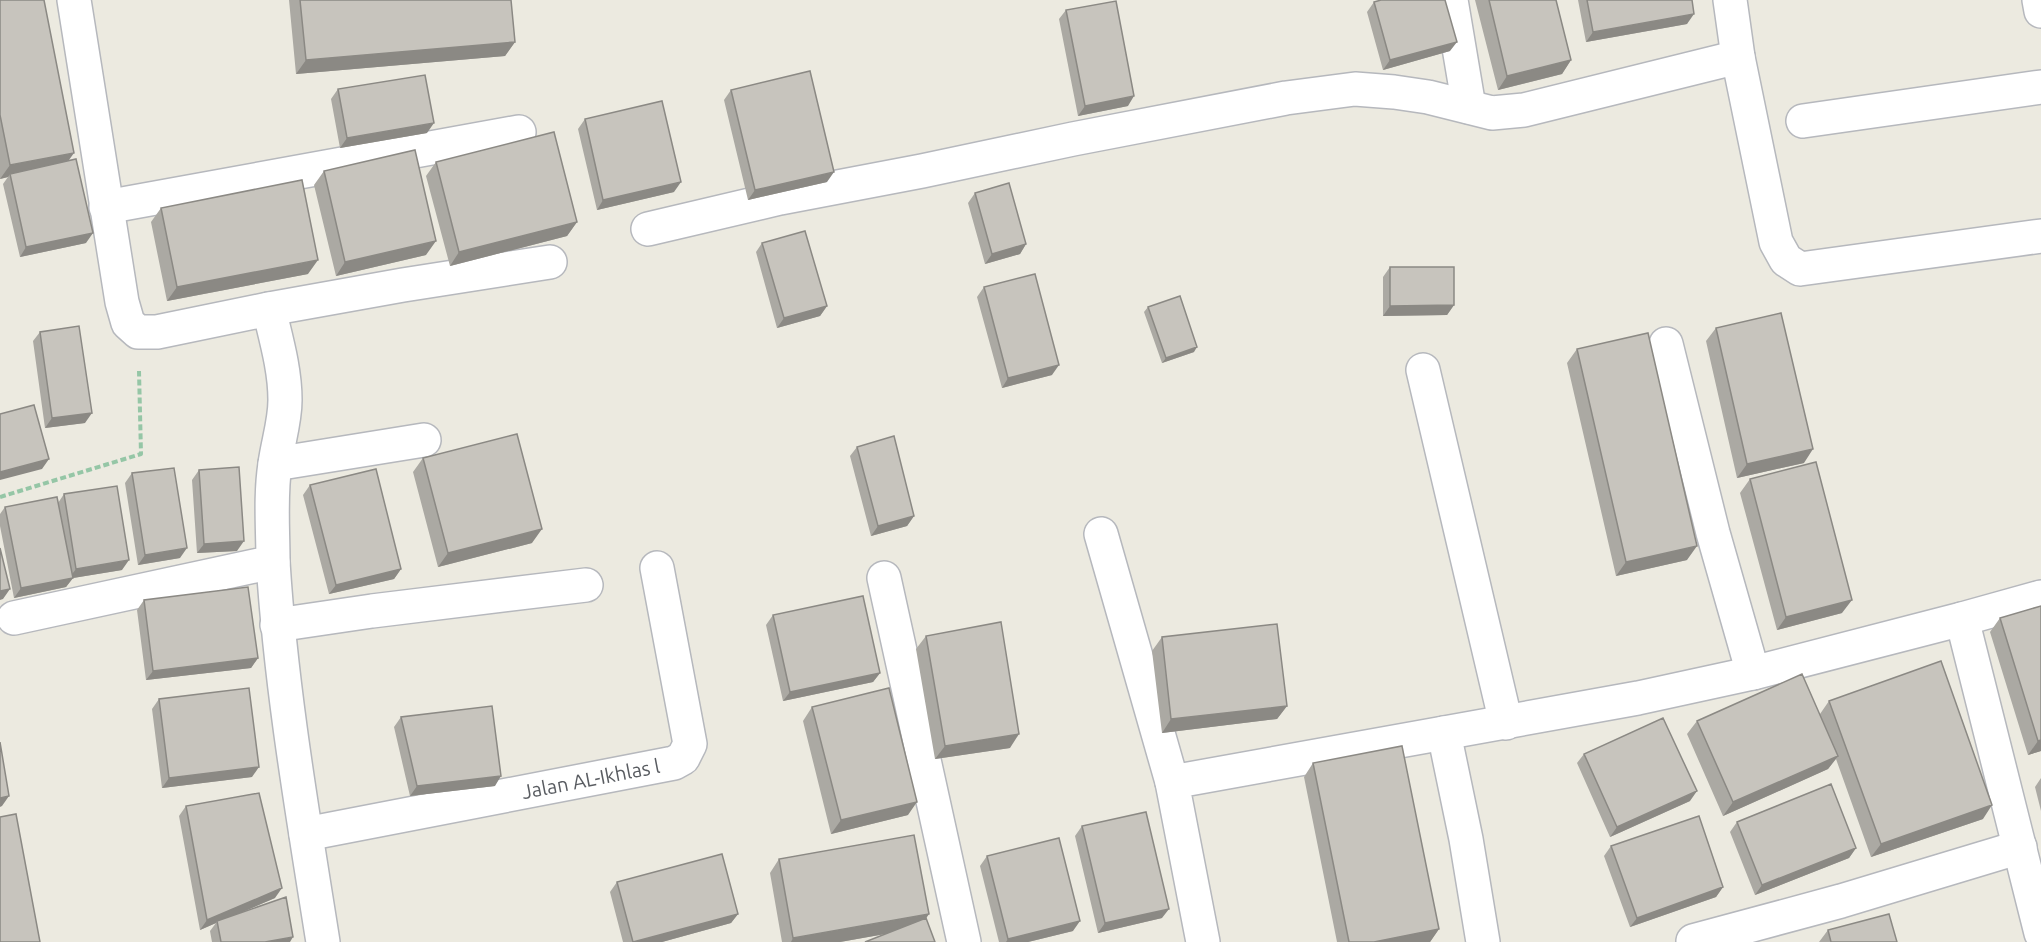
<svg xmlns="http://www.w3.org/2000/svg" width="2041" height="942" font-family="Ubuntu,sans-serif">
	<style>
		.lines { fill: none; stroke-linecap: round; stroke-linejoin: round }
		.street-casing { stroke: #b6b8bd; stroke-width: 36 }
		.path { stroke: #95c6a6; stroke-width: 4; stroke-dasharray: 6 3; stroke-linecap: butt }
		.street { stroke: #fff; stroke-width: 33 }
		.wall { fill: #aba9a3 }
		.shaded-wall { fill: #8b8984 }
		.building { fill: #c7c4bd; stroke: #8b8984; stroke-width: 1.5 }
		.labels { text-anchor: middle; stroke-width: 6; stroke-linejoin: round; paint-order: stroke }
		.street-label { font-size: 20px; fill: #595c61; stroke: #fff }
	</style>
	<rect width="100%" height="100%" fill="#eceae0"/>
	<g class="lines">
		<defs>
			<g id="street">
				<path d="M74 0 122 302 128 323 138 332H157L269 309 403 285 550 262"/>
				<path d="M1451 0 1469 107"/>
				<path d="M1730 0 1738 57"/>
				<path d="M2039 0 2041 11"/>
				<path d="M1803 121 2041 87"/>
				<path d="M106 207 519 132"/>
				<path d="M648 229 780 198 922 171 1073 139 1286 98 1355 89 1394 92 1428 97 1492 113 1524 110 1738 57 1776 242 1786 260 1800 269 2041 236"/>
				<path d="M1666 344 1713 533 1753 673"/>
				<path d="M1423 370 1506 723"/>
				<path d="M275 464 424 440"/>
				<path d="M1101 534 1172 782"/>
				<path d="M273 562C281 689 303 816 323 942"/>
				<path d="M884 578 964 942"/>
				<path d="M2041 597 1962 619 2041 933"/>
				<path d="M14 618 273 562C273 529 270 496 275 464 278 442 285 422 285 400 285 369 276 339 269 309"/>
				<path d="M277 625 372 611 586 585"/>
				<path d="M1444 733 1466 839 1483 942"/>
				<path id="s1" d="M306 834 674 763 683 758 690 744 657 568"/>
				<path d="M1693 941 1841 901 2020 847"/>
				<path d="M1203 942 1172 782 1638 698 1753 673 1962 619"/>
			</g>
		</defs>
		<!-- street casing -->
		<use href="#street" class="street-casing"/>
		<!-- path -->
		<path class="path" d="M0 497 141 454 139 371"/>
		<!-- street -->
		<use href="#street" class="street"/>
	</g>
	<!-- wall -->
	<path class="wall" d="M0 0 68 161 86 243 20 257 3 184 8 177 0 179Z
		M289 0H511L515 42 505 56 296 74Z
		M1475 0H1556L1571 60 1562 74 1498 90Z
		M1578 0H1692L1687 24 1586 42Z
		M1374 2 1450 51 1383 70 1367 12Z
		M1066 10 1128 106 1078 116 1059 19Z
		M338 89 427 133 340 148 331 99Z
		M731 90 827 182 748 200 724 100Z
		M585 119 674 192 597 210 578 129Z
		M436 162 577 222 567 236 450 266 426 176Z
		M324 171 426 255 336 276 314 185Z
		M975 193 1026 244 1020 254 985 264 968 203Z
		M161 208 308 274 167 301 151 222Z
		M762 243 827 306 820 316 777 328 756 252Z
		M1390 267 1454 305 1447 315 1383 316V277Z
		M984 287 1052 375 1002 388 977 297Z
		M1148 307 1194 352 1162 363 1144 312Z
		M1716 328 1804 463 1737 478 1706 341Z
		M40 332 85 423 45 428 33 341Z
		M1577 349 1687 560 1616 576 1567 363Z
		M857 447 914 516 907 526 871 536 850 456Z
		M423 458 532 543 438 567 413 472Z
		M199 470 237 551 197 553 192 480Z
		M132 473 180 558 138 565 125 483Z
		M1750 479 1842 613 1777 630 1740 493Z
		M310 485 401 569 394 579 329 594 303 495Z
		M64 494 122 570 73 578 66 587 14 598 0 526V514L5 507 58 503Z
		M144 600 258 658 251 668 146 680 137 610Z
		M2041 606V751L2028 755 1990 632 2000 618Z
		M773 615 880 673 873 682 783 701 766 625Z
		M926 636 1010 748 935 759 916 649Z
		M1162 637 1287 706 1277 719 1162 733 1152 651Z
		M159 699 252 777 162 788 152 709Z
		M1829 701 1983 819 1871 857 1836 759 1828 769 1723 816 1687 734 1697 721 1820 714Z
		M812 707 908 815 831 834 803 721Z
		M401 717 495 786 410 796 394 727Z
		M1584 754 1690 801 1610 837 1577 763Z
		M1313 763 1439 929 1430 942H1337L1304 777Z
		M2041 778V811L2035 787Z
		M186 806 275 898 238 914 290 942H212L210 931 216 923 200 930 179 816Z
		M1737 822 1856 848 1849 858 1755 895 1730 832Z
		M1082 826 1162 918 1098 933 1075 836Z
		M1611 846 1723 887 1716 897 1630 927 1604 856Z
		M987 856 1073 931 1028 942H999L980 866Z
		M779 859 929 914 926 918 885 934 840 942H782L770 873Z
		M617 882 738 914 731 923 662 942H623L610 892Z
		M1828 930 1897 942H1819Z"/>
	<!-- shaded-wall -->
	<path class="shaded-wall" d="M1694 14 1687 24 1586 42 1593 32Z
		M515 42 505 56 296 74 306 60Z
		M1457 42 1450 51 1383 70 1390 60Z
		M1571 60 1562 74 1498 90 1507 76Z
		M1134 96 1128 106 1078 116 1085 106Z
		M434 123 427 133 340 148 347 138Z
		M74 153 64 167 10 174 8 177 0 179 10 165Z
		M834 172 827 182 748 200 755 190Z
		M681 182 674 192 597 210 603 200Z
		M577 222 567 236 450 266 459 252Z
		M93 233 86 243 20 257 26 247Z
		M436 241 426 255 336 276 345 262Z
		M1026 244 1020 254 985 264 992 254Z
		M318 260 308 274 167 301 177 287Z
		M1454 305 1447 315 1383 316 1390 306Z
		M827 306 820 316 777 328 784 318Z
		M1197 347 1194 352 1162 363 1166 358Z
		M1059 365 1052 375 1002 388 1008 378Z
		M92 413 85 423 45 428 52 418Z
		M1813 449 1804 463 1737 478 1747 464Z
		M49 459 42 469 0 480V472Z
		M914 516 907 526 871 536 878 526Z
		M542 529 532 543 438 567 448 553Z
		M244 541 237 551 197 553 204 544Z
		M1697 546 1687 560 1616 576 1626 562Z
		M187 548 180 558 138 565 145 555Z
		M129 560 122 570 73 578 66 587 14 598 21 588 69 578 76 569Z
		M401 569 394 579 329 594 336 585Z
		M10 589 3 599 0 600V591Z
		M1852 600 1842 613 1777 630 1786 617Z
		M258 658 251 668 146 680 153 671Z
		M880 673 873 682 783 701 790 692Z
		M1287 706 1277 719 1162 733 1171 719Z
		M1019 734 1010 748 935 759 945 746Z
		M2041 740V751L2028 755 2038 741Z
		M1838 756 1828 769 1723 816 1733 802Z
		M259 767 252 777 162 788 169 778Z
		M501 776 495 786 410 796 417 786Z
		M1697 791 1690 801 1610 837 1617 827Z
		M9 796 2 806 0 807V798Z
		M917 802 908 815 831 834 841 820Z
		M1992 805 1983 819 1871 857 1881 844Z
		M1856 848 1849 858 1755 895 1762 885Z
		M1723 887 1716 897 1630 927 1637 918Z
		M282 888 275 898 217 923V921L216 923 200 930 207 920Z
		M1169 909 1162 918 1098 933 1105 923Z
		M738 914 731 923 662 942H633Z
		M929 914 919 928 840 942H791L793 938Z
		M1080 921 1073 931 1028 942H1006L1008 939Z
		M1439 929 1430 942H1374Z
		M293 937 290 942H265Z"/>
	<!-- building -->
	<path class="building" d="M0 0H44L74 153 10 165 0 115Z
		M300 0H511L515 42 306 60Z
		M1381 0H1445L1457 42 1390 60 1374 2Z
		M1489 0H1556L1571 60 1507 76Z
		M1587 0H1692L1694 14 1593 32Z
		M1116 1 1134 96 1085 106 1066 10Z
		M810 71 834 172 755 190 731 90Z
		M425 75 434 123 347 138 338 89Z
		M662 101 681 182 603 200 585 119Z
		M554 132 577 222 459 252 436 162Z
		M415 150 436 241 345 262 324 171Z
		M76 159 93 233 26 247 10 174Z
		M302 180 318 260 177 287 161 208Z
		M1009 183 1026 244 992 254 975 193Z
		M805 231 827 306 784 318 762 243Z
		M1390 267H1454V305L1390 306Z
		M1035 274 1059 365 1008 378 984 287Z
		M1180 296 1197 347 1166 358 1148 307Z
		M1781 313 1813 449 1747 464 1716 328Z
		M79 326 92 413 52 418 40 332Z
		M1648 333 1697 546 1626 562 1577 349Z
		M34 405 49 459 0 472V414Z
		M517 434 542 529 448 553 423 458Z
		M894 436 914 516 878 526 857 447Z
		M1816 462 1852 600 1786 617 1750 479Z
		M239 467 244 541 204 544 199 470Z
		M174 468 187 548 145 555 132 473Z
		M376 469 401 569 336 585 310 485Z
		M117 486 129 560 76 569 64 494Z
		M57 497 73 578 21 588 5 507Z
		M0 548 10 589 0 591Z
		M248 587 258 658 153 671 144 600Z
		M863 596 880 673 790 692 773 615Z
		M2041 606V740L2038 741 2000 618Z
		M1001 622 1019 734 945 746 926 636Z
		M1277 624 1287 706 1171 719 1162 637Z
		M1941 661 1992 805 1881 844 1829 701Z
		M1802 674 1838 756 1733 802 1697 721Z
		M249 688 259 767 169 778 159 699Z
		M889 688 917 802 841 820 812 707Z
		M492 706 501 776 417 786 401 717Z
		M1663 718 1697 791 1617 827 1584 754Z
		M0 742 9 796 0 798Z
		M1402 746 1439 929 1374 942H1349L1313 763Z
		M1831 784 1856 848 1762 885 1737 822Z
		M259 793 282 888 207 920 186 806Z
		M1146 812 1169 909 1105 923 1082 826Z
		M16 814 40 942H0V817Z
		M1699 816 1723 887 1637 918 1611 846Z
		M914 835 929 914 793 938 779 859Z
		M1059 838 1080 921 1008 939 987 856Z
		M722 854 738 914 633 942 617 882Z
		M286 897 293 937 265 942H221L217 921Z
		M1889 914 1897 942H1831L1828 930Z
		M926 918 935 942H865Z"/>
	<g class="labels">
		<!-- street labels -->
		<g class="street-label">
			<text dy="7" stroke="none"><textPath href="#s1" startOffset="290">Jalan AL-Ikhlas l</textPath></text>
		</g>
	</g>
</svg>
